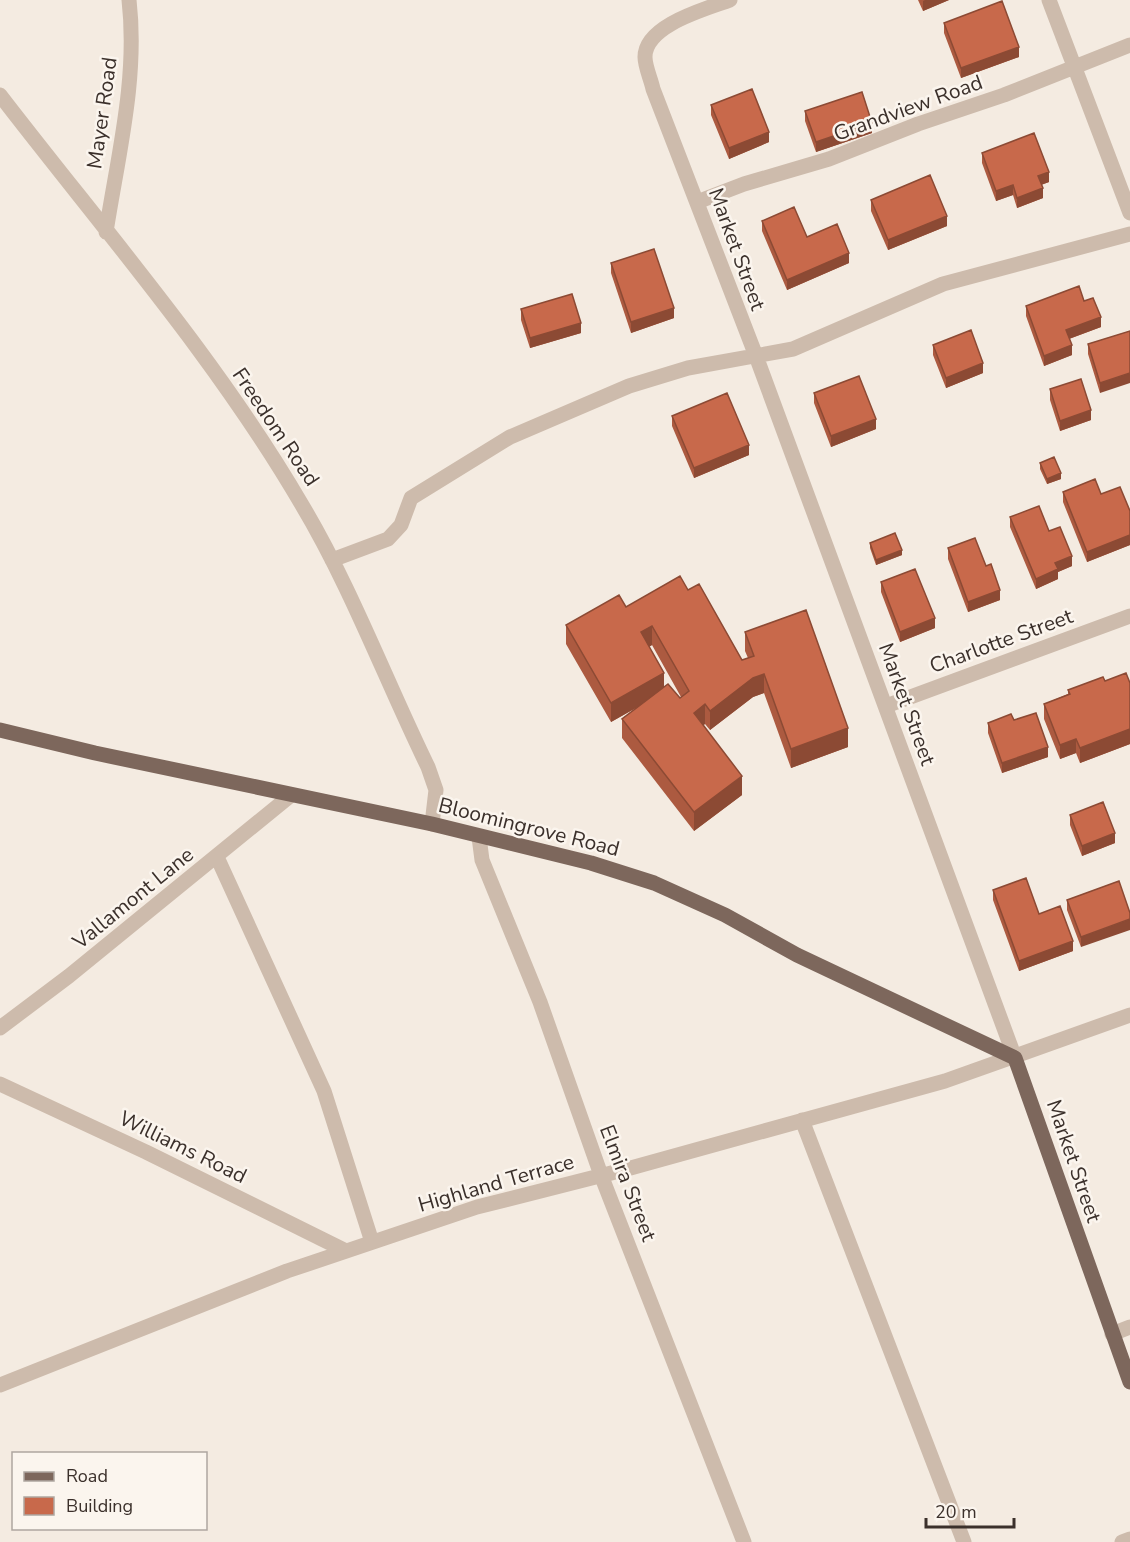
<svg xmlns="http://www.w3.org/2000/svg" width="1130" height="1542" font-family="'Nunito Sans',sans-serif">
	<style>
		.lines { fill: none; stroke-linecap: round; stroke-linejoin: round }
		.minor { stroke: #cdbbac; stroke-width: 15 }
		.major { stroke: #7d675c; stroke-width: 15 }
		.wall { fill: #ac5a40; fill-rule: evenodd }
		.shaded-wall { fill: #8c4a34 }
		.building { fill: #c8694b; stroke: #8c4a34; stroke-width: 1.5 }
		.labels { text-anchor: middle; stroke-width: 5; stroke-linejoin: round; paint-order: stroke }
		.street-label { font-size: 21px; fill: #3b302b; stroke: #fbf5ee }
	</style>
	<rect width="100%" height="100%" fill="#f4ebe1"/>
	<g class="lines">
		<!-- minor -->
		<path class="minor" d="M730 0C706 9 645 25 645 57 645 67 651 79 653 89L756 356 1015 1058
			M1049 0 1130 213
			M0 95C103 229 217 359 302 505 351 587 386 681 428 767L436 790 432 824
			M697 202 744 184 829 159 918 124 1004 95 1130 45
			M106 232C118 155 138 78 129 0
			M332 560 388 539 401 525 411 498 510 437 629 386 688 368 793 349 943 284 1130 234
			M886 706 1130 616
			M479 837 482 860 540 1002 601 1175 744 1542
			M217 857 324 1091 372 1242
			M0 1028 69 976 290 796
			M0 1084 146 1152 346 1251
			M802 1120 964 1542
			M1112 1334 1130 1327
			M0 1385 287 1271 477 1207 627 1169 945 1081 1130 1015
			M1122 1542 1130 1539"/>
		<!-- major -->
		<path class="major" d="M0 730 95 753 432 824 591 863 654 883 725 915 797 955 1015 1058 1130 1382"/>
	</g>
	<!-- wall -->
	<path class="wall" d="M918 0H949L923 11Z
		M944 23 1019 57 961 78 944 33Z
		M711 105 769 142 729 159 711 115Z
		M805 111 872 133 816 152 805 121Z
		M982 153 1049 182 1041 185 1043 198 1017 208 1013 195 996 201 982 163Z
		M871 200 947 226 888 250 871 211Z
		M762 221 849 263 787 290 762 231Z
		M611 263 674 318 631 333 611 273Z
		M1026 306 1101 327 1069 339 1072 355 1044 366 1026 316Z
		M521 309 581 333 530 348 521 320Z
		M1130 331 1100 393 1088 354V344Z
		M933 345 983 373 946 388 933 355Z
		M1050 389 1091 420 1060 431 1050 400Z
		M814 393 876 429 831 447 814 403Z
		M672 416 749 455 694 478 672 426Z
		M1040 463 1061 479 1047 484 1040 469Z
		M1063 492 1101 494 1130 511V545L1087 562 1063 502Z
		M1010 517 1049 531 1072 566 1058 572V579L1036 589 1010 527Z
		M870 543 902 555 876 565 870 548Z
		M948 548 986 566 1000 600 968 612 948 559Z
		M881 582 935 628 900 642 881 592Z
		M626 607 742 660 748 658 745 651V632L848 747 791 768 764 693 753 697 710 730 705 724 703 725 742 795 694 831 622 738V719L636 708 611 722 566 644V625ZM652 645 681 697 680 698 664 687 649 647Z
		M1105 681 1130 683V744L1080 763 1076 753 1060 759 1044 719V704L1068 694V690Z
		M1014 720 1048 757 1002 773 988 733V723Z
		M1070 815 1115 843 1082 856 1070 825Z
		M1119 881 1081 947 1067 910V900Z
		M993 890 1039 914 1073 951 1019 971 993 900Z"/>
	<!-- shaded-wall -->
	<path class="shaded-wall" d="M925 0H949L923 11V1Z
		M1019 47V57L961 78V68Z
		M872 123V133L816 152V142Z
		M769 132V142L729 159V148Z
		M1049 172V182L1038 186V176Z
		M1013 185V195L996 201V191Z
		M1043 188V198L1017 208V198Z
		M947 216V226L888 250V240Z
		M849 253V263L787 290V280Z
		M674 308V318L631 333V322Z
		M1101 317V327L1066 340V330Z
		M581 323V333L530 348V338Z
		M1072 345V355L1044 366V356Z
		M983 363V373L946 388V378Z
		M1130 373V383L1100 393V383Z
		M1091 410V420L1060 431V421Z
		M876 419V429L831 447V436Z
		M749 445V455L694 478V468Z
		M1061 473V479L1047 484V479Z
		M1130 535V545L1087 562V552Z
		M902 550V555L876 565V560Z
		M1072 556V566L1058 572V579L1036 589V579L1055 563Z
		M1000 590V600L968 612V602Z
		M935 618V628L900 642V632Z
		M652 626V645L641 651V632Z
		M664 673V692L611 722V703Z
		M764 674V693L753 697 710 730V711L753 678Z
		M705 704V724L694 732V713Z
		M848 728V747L791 768V749Z
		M1130 729V744L1080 763V748Z
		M1076 739V753L1060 759V745Z
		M1048 747V757L1002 773V763Z
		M742 776V795L694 831V812Z
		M1115 833V843L1082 856V846Z
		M1130 919V930L1081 947V937Z
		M1073 941V951L1019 971V961Z"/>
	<!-- building -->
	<path class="building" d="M1002 1 1019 47 961 68 944 23Z
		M752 89 769 132 729 148 711 105Z
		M862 92 872 123 816 142 805 111Z
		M1034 133 1049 172 1038 176 1043 188 1017 198 1013 185 996 191 982 153Z
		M930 175 947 216 888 240 871 200Z
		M794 207 807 237 837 224 849 253 787 280 762 221Z
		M654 249 674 308 631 322 611 263Z
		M1079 286 1084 301 1093 298 1101 317 1066 330 1072 345 1044 356 1026 306Z
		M572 294 581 323 530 338 521 309Z
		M971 330 983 363 946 378 933 345Z
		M1130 331V373L1100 383 1088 344Z
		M859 376 876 419 831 436 814 393Z
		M1081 379 1091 410 1060 421 1050 389Z
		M727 393 749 445 694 468 672 416Z
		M1054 457 1061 473 1047 479 1040 463Z
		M1095 479 1101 494 1120 487 1130 511V535L1087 552 1063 492Z
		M1039 506 1049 531 1060 527 1072 556 1055 563 1058 569 1036 579 1010 517Z
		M895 533 902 550 876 560 870 543Z
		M975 538 986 566 991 564 1000 590 968 602 948 548Z
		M915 569 935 618 900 632 881 582Z
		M680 576 688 590 699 584 742 660 754 656 745 632 806 610 848 728 791 749 764 674 753 678 710 711 705 704 694 713 742 776 694 812 622 719 668 684 680 698 689 691 652 626 641 632 664 673 611 703 566 625 619 595 626 607Z
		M1126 673 1130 683V729L1080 748 1076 739 1060 745 1044 704 1070 694 1068 690 1103 677 1105 681Z
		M1036 713 1048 747 1002 763 988 723 1011 714 1014 720Z
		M1103 802 1115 833 1082 846 1070 815Z
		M1026 878 1039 914 1060 906 1073 941 1019 961 993 890Z
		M1119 881 1130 913V919L1081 937 1067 900Z"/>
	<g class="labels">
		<!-- street labels -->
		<g class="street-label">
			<text transform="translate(908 108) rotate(-20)" y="7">Grandview Road</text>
			<text transform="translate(102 113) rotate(-82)" y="7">Mayer Road</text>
			<text transform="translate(737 249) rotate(70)" y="7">Market Street</text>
			<text transform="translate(276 427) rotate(56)" y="7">Freedom Road</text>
			<text transform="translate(1001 641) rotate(-20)" y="7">Charlotte Street</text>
			<text transform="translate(907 704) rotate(70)" y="7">Market Street</text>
			<text transform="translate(529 827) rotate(14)" y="7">Bloomingrove Road</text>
			<text transform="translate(133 898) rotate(-39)" y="7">Vallamont Lane</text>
			<text transform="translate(183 1147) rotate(26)" y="7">Williams Road</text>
			<text transform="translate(1074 1161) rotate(71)" y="7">Market Street</text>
			<text transform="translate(496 1183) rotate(-16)" y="7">Highland Terrace</text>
			<text transform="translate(628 1183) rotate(69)" y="7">Elmira Street</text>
		</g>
	</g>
	<!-- legend -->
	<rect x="12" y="1452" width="195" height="78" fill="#fbf5ee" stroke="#aea6a0" stroke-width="1.5"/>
	<rect x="24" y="1472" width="30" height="9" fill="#7d675c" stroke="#aea6a0" stroke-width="1.5"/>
	<text x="66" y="1482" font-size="18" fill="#3b302b">Road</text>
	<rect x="24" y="1497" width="30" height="18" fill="#c8694b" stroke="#aea6a0" stroke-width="1.5"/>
	<text x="66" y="1512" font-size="18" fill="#3b302b">Building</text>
	<!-- scale -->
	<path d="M926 1518v9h88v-9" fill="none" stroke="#3b302b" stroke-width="3"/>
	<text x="935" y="1518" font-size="18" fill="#3b302b" stroke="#fbf5ee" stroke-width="4.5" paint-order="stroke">20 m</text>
</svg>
